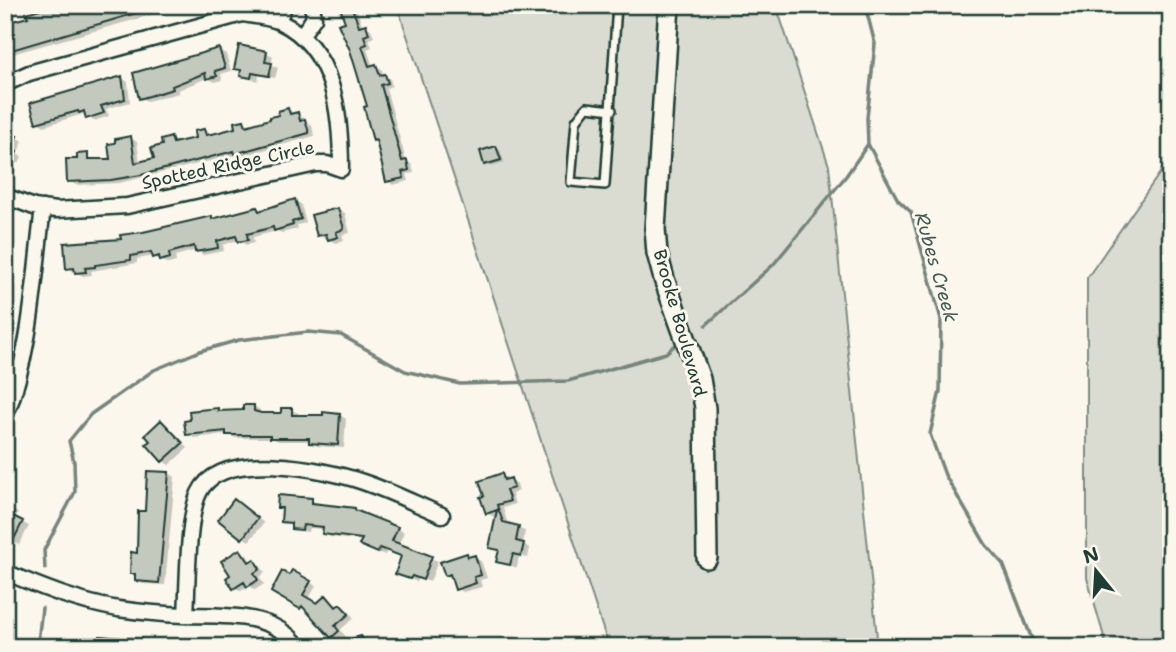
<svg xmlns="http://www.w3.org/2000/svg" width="1176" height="652" font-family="'Shantell Sans',sans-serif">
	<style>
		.green { fill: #dbdcd1; stroke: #7d8c82; stroke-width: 2 }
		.shadow { fill: #0003 }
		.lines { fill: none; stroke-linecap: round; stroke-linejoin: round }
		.stream { stroke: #74847b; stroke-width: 3.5 }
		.building { fill: #c4c9be; stroke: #1f3d34; stroke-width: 2 }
		.lane-casing { stroke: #1f3d34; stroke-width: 12 }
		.street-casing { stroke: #1f3d34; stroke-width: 19 }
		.secondary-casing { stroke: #1f3d34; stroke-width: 24 }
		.lane { stroke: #fbf7ec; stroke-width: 7 }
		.street { stroke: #fbf7ec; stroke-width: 14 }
		.secondary { stroke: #fbf7ec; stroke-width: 19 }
		.labels { text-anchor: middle; stroke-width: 6; stroke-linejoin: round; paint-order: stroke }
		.street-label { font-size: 18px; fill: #1f3d34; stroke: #fbf7ec }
		.water-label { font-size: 19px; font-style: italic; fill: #425b52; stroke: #fbf7ec }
	</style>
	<rect width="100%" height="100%" fill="#fbf7ec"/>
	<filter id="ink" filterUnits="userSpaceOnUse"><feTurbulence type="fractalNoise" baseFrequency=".0143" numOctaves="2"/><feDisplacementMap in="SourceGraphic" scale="14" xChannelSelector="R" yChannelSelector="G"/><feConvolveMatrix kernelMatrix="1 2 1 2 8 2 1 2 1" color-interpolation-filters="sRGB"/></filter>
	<g filter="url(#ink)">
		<!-- green -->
		<path class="green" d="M397 5H776L829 166 878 647H609Z
			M1171 157V647H1107L1087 578V278Z"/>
		<!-- shadow -->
		<path class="shadow" d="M86 5H187L19 52 5 58V24Z
			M341 5H355L363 27 371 29 374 37 369 39 372 47 367 49 373 67 376 66 382 69 383 75 390 79 392 86 386 88 406 161 412 165 414 173 407 174 409 181 393 185 388 181Z
			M240 47 267 53 273 56 271 65 278 68 275 78 259 75 258 81 242 75 243 72 236 68Z
			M219 50 226 54 231 71 221 74 222 80 215 82 207 78 178 90 179 93 147 101 141 98Z
			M122 78 128 82 130 102 106 109 109 116 94 121 83 114 44 126 38 122Z
			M288 110 304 118 305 121 312 125 314 136 242 156 239 154 119 183 76 185 69 181 79 161 87 155 94 161 112 160 130 138 137 142 140 163 156 159 171 139 178 143 198 139 204 130 211 134 237 129 243 121 252 126 281 116Z
			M5 132 23 141 17 154 22 157 19 164 6 158 5 161Z
			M496 148 500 150 504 162 490 166 486 164Z
			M295 201 301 204 306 223 297 225 298 229 282 233 277 231 253 237 254 243 246 245 238 240 223 245 224 251 203 255 197 250 175 256 176 262 168 264 154 256 137 259V263L91 271 92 275 83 276 68 268 123 240 257 209 262 212Z
			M338 209 345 213 350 233 342 235 344 240 336 243 318 235Z
			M5 235 11 238 5 301Z
			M254 406 260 410V415H283L292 410 298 413V417L340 415 346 419 344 448 317 446 309 441H278L272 438H235L228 434 194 438 187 434 218 410 222 412H245Z
			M162 422 168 426 188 448 169 465 163 461Z
			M169 473 175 477 165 585 143 584 136 580 137 576 131 573 139 555 147 513Z
			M502 475 517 484 519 491 512 494 515 504 503 508 508 525 525 531 523 544 530 548 528 558 519 556 517 568 498 561 500 552 491 547 498 515 494 517 487 513Z
			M311 499 318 505 355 509 404 532 398 546 438 561 430 582 418 578 417 582 403 576V556L387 550 385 555 367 548 363 541 330 537 324 533V529L309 528 308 532 299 531 293 528V525L283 521 284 510 279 507Z
			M241 505 264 523 249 541 243 537Z
			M5 506 18 513 15 519 29 526 19 545 5 538Z
			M240 551 247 555 251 562 254 561 260 565 265 573 259 577 264 584 255 590 249 586 241 591 234 587Z
			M467 555 481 561 487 578 480 580 482 587 463 592 457 589 454 579 446 575Z
			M293 572 316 586 308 600 317 605 326 597 339 607 341 606 347 609 354 618 340 630 350 641 361 637 373 647H338L308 610 273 592Z
			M141 644 213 647H101Z"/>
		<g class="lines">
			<!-- stream -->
			<path class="stream" d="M865 5 875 44 867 118 868 144 898 200 911 212 941 319 940 391 930 434 945 475 986 545 1003 564 1035 647
				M706 325 773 265 846 176 868 144
				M45 569 44 550 75 492 74 462 69 441 91 414 154 370 200 351 239 340 308 332 341 335 405 371 460 384 568 381 666 353 674 346
				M34 647 38 642 42 608"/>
		</g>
		<!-- building -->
		<path class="building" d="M53 5H153V8L5 52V23L28 17 26 13Z
			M339 5H351L359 26 366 24 369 34 364 36 367 44 362 46 369 66 376 64 380 75 385 74 388 83 381 85 402 161 407 160 409 170 402 172 404 178 386 182 376 140 373 141 364 107 367 106 350 50 338 24 345 22Z
			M239 45 267 51 265 62 272 63 269 76 252 73 251 78 240 76 241 70 234 69Z
			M219 48 225 68 215 71 217 76 206 79 205 73 172 86 173 89 139 99 133 73Z
			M122 76 125 99 101 106 104 113 86 119 84 111 79 113 78 111 36 123 30 103Z
			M288 108 290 114 298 112 300 121 305 119 309 133 234 154V151L141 175 111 180 67 182 66 159H77V154L88 153V159H110L108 144 115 143V139L131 136 135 163 154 158 151 148 162 145 161 140 171 137 173 143 195 138 194 131 204 129 206 135 216 133 235 128 234 122 244 120 246 126 270 119V117L279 115 278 111Z
			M5 130 17 136 11 149 17 152 12 162 6 159 5 161Z
			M496 146 501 160 484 165 480 151Z
			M295 199 301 219 292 222 293 225 274 231 273 227 247 234 248 240 238 242 236 236 217 241 218 248 195 252 194 246 169 253 170 258 160 261 159 256 153 258 151 252 131 256V260L95 265V267L85 268 86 272 75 273 74 268 66 269 64 243 121 239 120 235 143 232 212 216V219L257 207 259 211Z
			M338 208 344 229 336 232 338 237 328 240 326 234 317 236 311 215Z
			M243 405H254V411L261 413H281V408H292V415H323V412L340 414 338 445 309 443V438H270V435H226V431L186 435 184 421 190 420 189 411 218 408V411L243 410Z
			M161 420 183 443 162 462 146 444 150 441 145 435Z
			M147 471 169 472 159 583 135 581V574H130L131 552 137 553 138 511H145Z
			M502 473 504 480 511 478 514 488 506 490 510 501 497 505 503 522 519 526 516 541 524 543 521 556 513 554 510 565 496 562 499 550 489 548 497 510 486 514 480 497 484 496 479 481Z
			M278 495 312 498V503L355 508V510L398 527 392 541 432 556 423 580 412 576 410 579 395 574 401 556 380 548 378 553 359 545 362 539 322 534 323 527 303 525 302 530 291 529V523L281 522 282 508H277Z
			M234 499 258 518 242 539 218 520Z
			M5 512 23 521 12 543 5 540Z
			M240 549 249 562 254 559 260 569 254 573 258 580 247 587 244 582 233 589 226 578 230 575 221 561Z
			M467 553 468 557 475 555 481 575 474 577 476 583 455 590 450 574 445 576 440 562Z
			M292 570 311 581 303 595 317 603 326 595 336 607 340 604 349 614 335 626 339 631 331 638 302 606 300 609 271 592 282 571 289 575Z
			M100 636 144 640 143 647H99Z
			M361 636 365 647H333L332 645Z"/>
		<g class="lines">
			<defs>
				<path id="lane" d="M612 110 587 107 576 121 571 182 605 185 617 5"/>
				<path id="street" d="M278 21 285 5
					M301 36 314 18 312 5
					M5 84 29 73 242 14C254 16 269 17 280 22 335 48 341 115 341 169L327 164H316L127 206 56 210 34 207 5 196
					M5 417C32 352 34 278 43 208
					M5 572C43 588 78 602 118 609 140 612 161 614 183 615 222 616 272 611 299 647
					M186 615C188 585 187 518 199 493 220 447 325 469 363 482 390 491 416 504 442 515"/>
				<path id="secondary" d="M669 5 655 229 657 253 664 279 700 379 705 408 707 558"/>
			</defs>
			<!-- lane casing -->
			<use href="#lane" class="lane-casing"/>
			<!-- street casing -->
			<use href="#street" class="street-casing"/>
			<!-- secondary casing -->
			<use href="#secondary" class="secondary-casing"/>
			<!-- lane -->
			<use href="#lane" class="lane"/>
			<!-- street -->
			<use href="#street" class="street"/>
			<!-- secondary -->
			<use href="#secondary" class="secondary"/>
		</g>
	</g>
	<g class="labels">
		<!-- street labels -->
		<g class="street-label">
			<text transform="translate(228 165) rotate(-12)" y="6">Spotted Ridge Circle</text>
			<text transform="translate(680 323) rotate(74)" y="6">Brooke Boulevard</text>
		</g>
		<!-- water labels -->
		<g class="water-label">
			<text transform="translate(937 267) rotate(74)" y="7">Rubes Creek</text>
		</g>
	</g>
	<!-- margin -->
	<rect width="1176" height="652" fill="none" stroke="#fbf7ec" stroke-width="28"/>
	<rect x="14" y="14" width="1148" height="624" fill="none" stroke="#1f3d34" stroke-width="2.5" filter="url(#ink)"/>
	<!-- north arrow -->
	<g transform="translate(1096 571) rotate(342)" stroke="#fbf7ec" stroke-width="5" paint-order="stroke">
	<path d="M0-5L12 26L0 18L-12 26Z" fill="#1f3d34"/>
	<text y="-10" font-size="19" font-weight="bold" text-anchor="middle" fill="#1f3d34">N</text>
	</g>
</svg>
